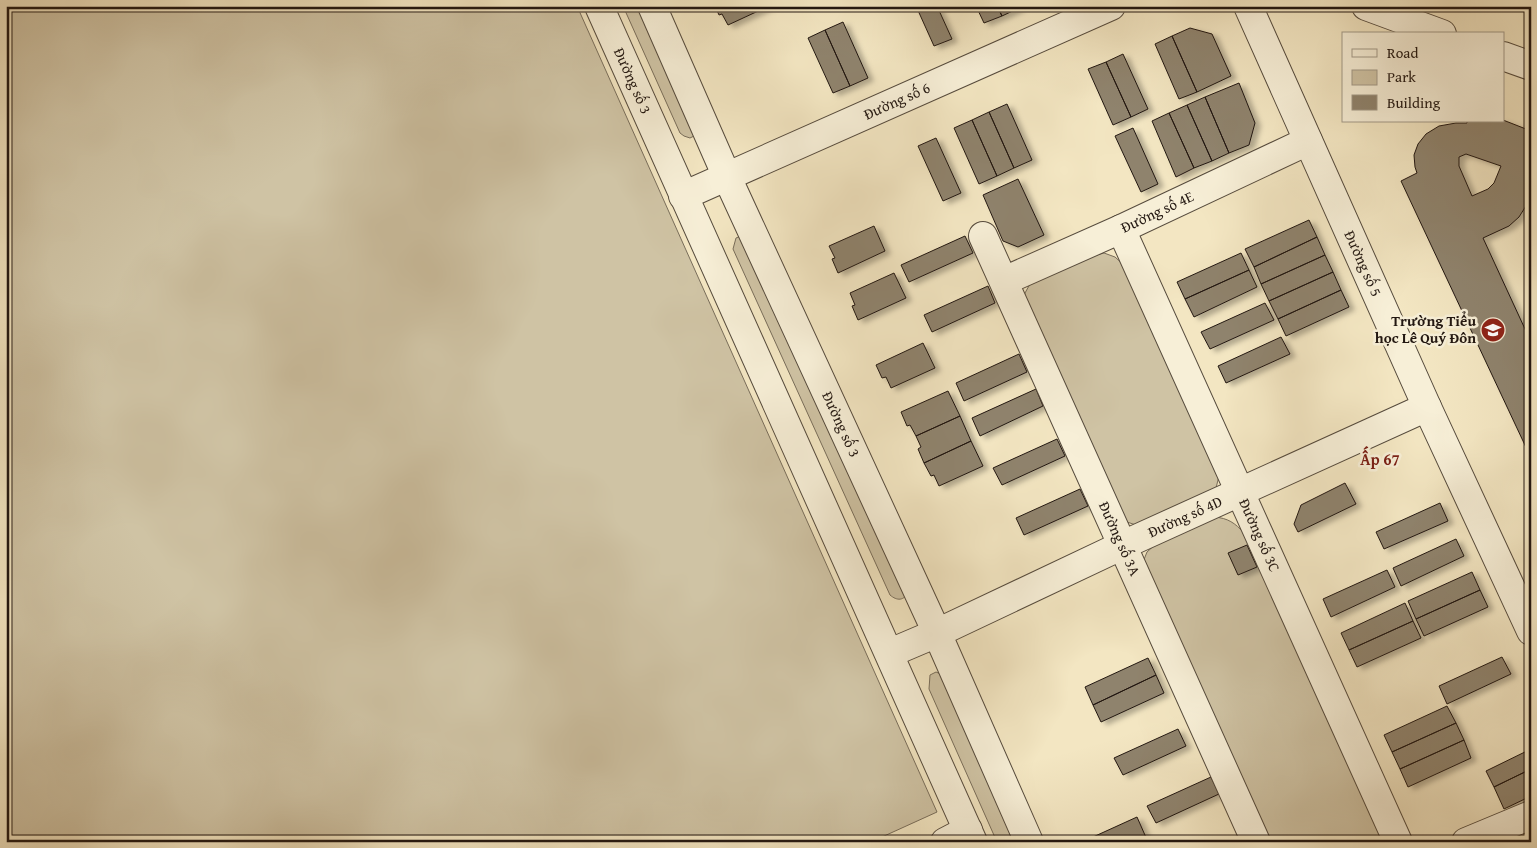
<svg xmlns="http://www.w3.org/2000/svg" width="1537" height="848" font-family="'Gentium Book Plus',serif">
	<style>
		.green { fill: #cfc3a4; stroke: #786d5a }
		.building { fill: #8f836d; stroke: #221711; fill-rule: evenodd; filter: url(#shadow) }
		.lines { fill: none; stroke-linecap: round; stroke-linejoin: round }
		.minor-casing { stroke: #564b3d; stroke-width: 30 }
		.minor { stroke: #f7efd7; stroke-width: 28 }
		.labels { text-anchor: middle; stroke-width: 5; stroke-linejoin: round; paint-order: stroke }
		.street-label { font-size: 15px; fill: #221711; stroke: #f7efd7 }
		.poi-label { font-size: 15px; font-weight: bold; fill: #221711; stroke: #f7efd7; text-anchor: end }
		.neighbourhood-label { font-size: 16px; font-weight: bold; fill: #7a1f14; stroke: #f7efd7 }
	</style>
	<defs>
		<filter id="shadow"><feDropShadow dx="5.5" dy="3" stdDeviation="2.5" flood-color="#0004"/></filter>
	</defs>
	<rect width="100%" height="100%" fill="#f3e6c2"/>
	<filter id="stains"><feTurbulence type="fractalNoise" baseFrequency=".004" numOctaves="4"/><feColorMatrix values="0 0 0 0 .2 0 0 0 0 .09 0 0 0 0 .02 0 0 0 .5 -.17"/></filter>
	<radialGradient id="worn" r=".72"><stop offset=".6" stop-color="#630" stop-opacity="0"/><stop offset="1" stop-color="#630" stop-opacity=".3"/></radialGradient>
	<!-- green -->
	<path class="green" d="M6 6H577L937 812 871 842H6Z
		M623 6H644L696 135 690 138 684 136 680 133Z
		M741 236 908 592C904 601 897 601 890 595L733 249 736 238Z
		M1104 253 1115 257 1126 267 1219 476 1216 488 1136 525 1127 522 1023 304 1025 293 1030 284 1093 256Z
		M1214 517C1228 518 1235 523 1244 533L1390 842H1264L1143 562 1147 552 1157 543Z
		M936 672 943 675 1021 842H997L929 689 930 675Z"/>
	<!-- building -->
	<path class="building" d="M715 6H769L728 25 722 14 719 15Z
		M916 6H937L952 39 934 46Z
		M976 6H997L1002 16 984 23Z
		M997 6H1019V8L1002 16Z
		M843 22 868 78 850 86 825 30Z
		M1190 28 1212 34 1231 76 1197 92 1172 36Z
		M825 30 850 86 833 93 808 38Z
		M1172 36 1197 92 1179 99 1155 44Z
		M1123 54 1148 109 1131 117 1106 62Z
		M1106 62 1131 117 1113 125 1088 69Z
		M1239 83 1255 123 1249 145 1229 153 1205 97Z
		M1205 97 1229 153 1212 161 1187 105Z
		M1007 104 1032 160 1014 168 989 112Z
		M1187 105 1212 161 1194 168 1169 113Z
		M989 112 1014 168 997 176 972 120Z
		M1169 113 1194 168 1176 177 1152 121Z
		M972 120 997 176 979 184 954 128Z
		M1503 120 1531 131V198L1519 217 1509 226 1483 238 1531 342V458L1401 181 1417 173 1415 167 1414 155 1418 144 1426 134 1439 126 1456 123H1467V121H1503ZM1466 154 1501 166 1494 183 1488 189 1472 196 1459 166V157Z
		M1133 128 1158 184 1141 192 1115 136Z
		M936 138 961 193 943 201 918 146Z
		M1018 179 1044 235 1018 247 1003 241 983 195Z
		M1309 220 1317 237 1254 267 1245 249Z
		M874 226 885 251 838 273 832 259 835 258 829 246Z
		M965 236 973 253 909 282 901 265Z
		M1317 237 1325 255 1261 284 1254 267Z
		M1241 253 1249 270 1185 299 1177 282Z
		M1325 255 1333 272 1269 301 1261 284Z
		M1249 270 1257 287 1194 317 1185 299Z
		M1333 272 1341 290 1278 319 1269 301Z
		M894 273 906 298 858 320 852 306 855 305 850 293Z
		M988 286 995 303 932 332 924 315Z
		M1341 290 1349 307 1286 336 1278 319Z
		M1265 303 1274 320 1210 349 1201 332Z
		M1281 337 1290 354 1226 383 1218 366Z
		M923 343 935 368 891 388 886 377 882 378 876 365Z
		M1019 354 1027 372 964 401 956 383Z
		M1036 389 1043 406 980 436 972 418Z
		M948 391 960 416 916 436 910 425 907 426 901 412Z
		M960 416 971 441 924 463 918 449 921 447 916 436Z
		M1057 439 1065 456 1002 485 993 468Z
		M971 441 983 466 939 486 934 475 931 476 924 463Z
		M1345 483 1356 504 1298 532 1294 524 1301 505Z
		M1080 489 1088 506 1024 535 1016 518Z
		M1440 503 1448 521 1384 549 1376 532Z
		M1456 539 1464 556 1401 586 1393 568Z
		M1247 545 1257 567 1238 575 1228 553Z
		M1387 570 1395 587 1331 617 1323 599Z
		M1472 572 1480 590 1416 619 1408 601Z
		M1480 590 1488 607 1424 636 1416 619Z
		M1405 603 1413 621 1349 650 1341 633Z
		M1413 621 1421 638 1357 667 1349 650Z
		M1502 657 1511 674 1447 704 1439 686Z
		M1148 658 1156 675 1093 705 1085 687Z
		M1156 675 1164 693 1101 722 1093 705Z
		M1447 706 1456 723 1392 752 1384 735Z
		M1456 723 1464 740 1400 769 1392 752Z
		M1178 729 1186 746 1123 775 1114 758Z
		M1464 740 1471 758 1408 787 1400 769Z
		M1531 749V769L1494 787 1486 771Z
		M1531 769V796L1504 809 1494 787Z
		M1211 777 1219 794 1156 823 1147 806Z
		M1137 817 1148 842H1095L1093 837Z"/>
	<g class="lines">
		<defs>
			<g id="minor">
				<path id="s1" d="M599 6 973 842"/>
				<path id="s2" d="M652 6 727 177 937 633 1029 842"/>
				<path id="s3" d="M1248 6 1427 407 1531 631"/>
				<path d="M1366 6 1442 34"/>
				<path d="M1503 56 1531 66"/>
				<path id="s4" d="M683 196 1111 6"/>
				<path id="s5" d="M1121 229 1398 842"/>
				<path id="s6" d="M983 236 1256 842"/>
				<path id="s7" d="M1004 281 1121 229 1308 141"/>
				<path id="s8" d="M890 653 937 633 1123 545 1427 407"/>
				<path d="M945 842 968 830"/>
				<path d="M1466 842 1531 815"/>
			</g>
		</defs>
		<!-- minor casing -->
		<use href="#minor" class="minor-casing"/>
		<!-- minor -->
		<use href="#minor" class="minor"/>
	</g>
	<!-- icons -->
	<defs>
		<symbol id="school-disc" viewBox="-11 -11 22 22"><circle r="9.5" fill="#8f2418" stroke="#f7efd7"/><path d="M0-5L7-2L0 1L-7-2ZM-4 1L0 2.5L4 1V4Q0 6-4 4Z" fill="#fff"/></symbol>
	</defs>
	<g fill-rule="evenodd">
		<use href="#school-disc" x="1479" y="316" width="28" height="28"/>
	</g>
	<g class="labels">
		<!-- street labels -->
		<g class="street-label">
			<text dy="5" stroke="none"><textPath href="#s1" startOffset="82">Đường số 3</textPath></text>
			<text dy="5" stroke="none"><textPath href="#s4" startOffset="234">Đường số 6</textPath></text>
			<text dy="5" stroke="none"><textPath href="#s7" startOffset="168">Đường số 4E</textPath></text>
			<text dy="5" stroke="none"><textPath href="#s3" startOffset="282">Đường số 5</textPath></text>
			<text dy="5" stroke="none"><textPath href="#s2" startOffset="459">Đường số 3</textPath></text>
			<text dy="5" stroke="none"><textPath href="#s8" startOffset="325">Đường số 4D</textPath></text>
			<text dy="5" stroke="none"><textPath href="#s5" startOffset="336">Đường số 3C</textPath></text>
			<text dy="5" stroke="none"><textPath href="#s6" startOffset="332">Đường số 3A</textPath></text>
		</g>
		<!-- poi labels -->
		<g class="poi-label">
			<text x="1476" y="326">Trường Tiểu<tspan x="1476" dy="17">học Lê Quý Đôn</tspan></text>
		</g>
		<!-- neighbourhood labels -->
		<g class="neighbourhood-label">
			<text x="1380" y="465">Ấp 67</text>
		</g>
	</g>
	<!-- margin -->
	<rect width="1537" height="848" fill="none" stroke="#f3e6c2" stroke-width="25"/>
	<rect x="8" y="8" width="1522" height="833" fill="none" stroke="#221711" stroke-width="2.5"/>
	<rect x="12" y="12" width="1512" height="823" fill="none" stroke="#221711"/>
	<!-- legend -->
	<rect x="1342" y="32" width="162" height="90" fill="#f7efd7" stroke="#a29988"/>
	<rect x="1352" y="49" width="25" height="8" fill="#f7efd7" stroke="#a29988"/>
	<text x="1387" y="58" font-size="15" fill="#221711">Road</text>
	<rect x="1352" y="70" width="25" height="15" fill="#cfc3a4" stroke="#a29988"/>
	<text x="1387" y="82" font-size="15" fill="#221711">Park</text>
	<rect x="1352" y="95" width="25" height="15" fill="#8f836d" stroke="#a29988"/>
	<text x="1387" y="108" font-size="15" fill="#221711">Building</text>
	<rect width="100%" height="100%" filter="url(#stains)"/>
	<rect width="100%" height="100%" fill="url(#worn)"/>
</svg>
